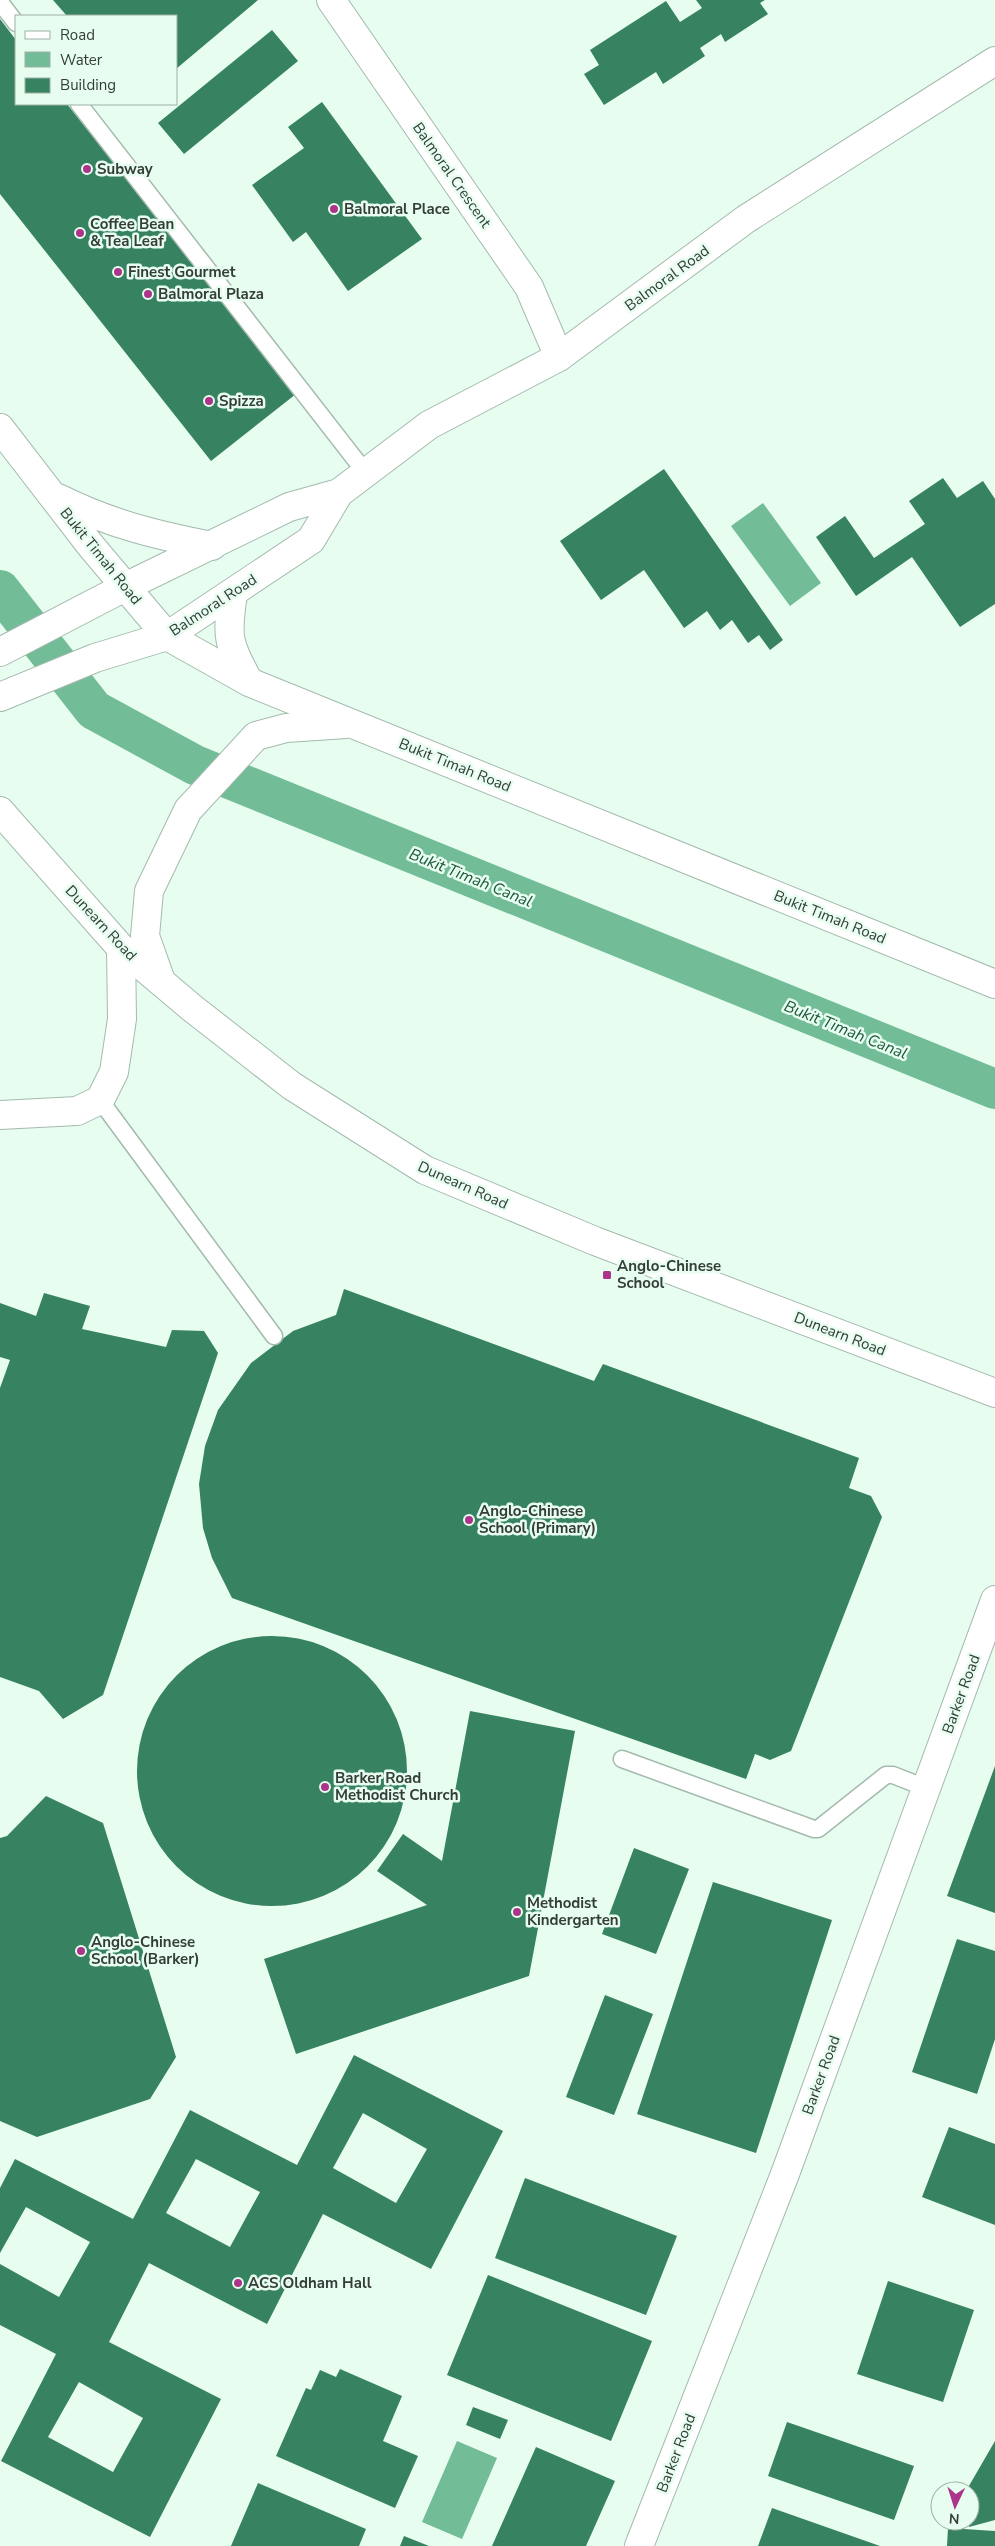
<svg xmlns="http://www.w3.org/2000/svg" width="995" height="2546" font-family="'Nunito Sans',sans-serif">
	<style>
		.water { fill: #72bc97 }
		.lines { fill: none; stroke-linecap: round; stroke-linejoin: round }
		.canal { stroke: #72bc97; stroke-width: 40 }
		.building { fill: #378260; fill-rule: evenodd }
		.service-casing { stroke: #a4baae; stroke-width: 19 }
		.minor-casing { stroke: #a4baae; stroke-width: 30 }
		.tertiary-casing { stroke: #a4baae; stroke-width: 30 }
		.trunk-casing { stroke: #a4baae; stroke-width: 30 }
		.service { stroke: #fff; stroke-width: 16 }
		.minor { stroke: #fff; stroke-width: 28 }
		.tertiary { stroke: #fff; stroke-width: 28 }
		.trunk { stroke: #fff; stroke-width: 28 }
		.poi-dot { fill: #ac348a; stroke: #e6fdf0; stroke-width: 2 }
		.labels { text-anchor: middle; stroke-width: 5; stroke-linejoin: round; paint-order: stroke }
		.poi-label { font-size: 15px; font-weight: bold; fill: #343d38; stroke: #e6fdf0; text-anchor: start }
		.street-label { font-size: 15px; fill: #343d38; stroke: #e6fdf0 }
		.water-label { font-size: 16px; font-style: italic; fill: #1e573e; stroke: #e6fdf0 }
	</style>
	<rect width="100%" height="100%" fill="#e6fdf0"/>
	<!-- water -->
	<path class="water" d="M763 503 821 583 790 606 731 526Z
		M457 2441 497 2458 462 2539 422 2522Z"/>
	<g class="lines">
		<!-- canal -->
		<path class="canal" d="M0 590 94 710 195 765 995 1089"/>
	</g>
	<!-- building -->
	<path class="building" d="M53 0H258L176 69V16H67Z
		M696 0H765L760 3 768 14 725 42 721 34 700 48 705 56 663 84 656 72 604 105 584 74 599 65 590 50 666 1 680 22 702 8Z
		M0 19 16 40V104H67L296 394 211 461 0 194Z
		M272 30 298 61 184 154 158 123Z
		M322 102 422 239 348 291 306 232 293 242 252 185 304 148 288 127Z
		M664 469 783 640 770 650 759 635 748 643 732 620 720 630 707 611 684 628 644 570 601 600 560 541Z
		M943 478 957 498 983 481 995 499V604L960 627 912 557 856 596 816 537 845 516 874 558 925 524 909 501Z
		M344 1289 594 1381 603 1364 859 1458 849 1488 871 1496 882 1517 791 1751 770 1760 755 1754 746 1779 232 1598 212 1558 203 1528 199 1484 205 1446 218 1410 251 1363 293 1331 336 1315Z
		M44 1293 90 1306 82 1329 166 1347 172 1330 204 1331 218 1353 103 1695 63 1719 39 1691 0 1677V1388L10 1360 0 1357V1303L36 1316Z
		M137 1771a135 135 0 1 1 270 0a135 135 0 1 1-270 0Z
		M470 1711 575 1731 529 1976 296 2054 264 1959 427 1905 377 1871 403 1834 442 1861Z
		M995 1766V1913L947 1896Z
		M46 1796 103 1823 176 2057 150 2099 37 2137 0 2121V1838L7 1836Z
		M634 1848 689 1869 656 1954 602 1934Z
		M713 1882 832 1920 756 2153 637 2114Z
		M957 1939 995 1951V2039L977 2094 912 2072Z
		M605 1995 653 2014 614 2115 566 2097Z
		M354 2055 503 2131 431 2269 323 2214 267 2324 149 2263 109 2342 221 2399 150 2537 1 2461 56 2354 0 2325V2264L59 2297 90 2242 26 2207 0 2253V2188L15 2159 133 2219 190 2110 297 2165ZM363 2113 427 2149 396 2203 333 2168ZM196 2159 260 2192 230 2247 166 2213ZM79 2382 143 2418 113 2472 48 2437Z
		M949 2127 995 2144V2225L922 2197Z
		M525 2178 677 2236 646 2315 495 2258Z
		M488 2275 652 2341 611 2441 447 2375Z
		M888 2281 974 2310 943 2402 857 2374Z
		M340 2369 402 2396 383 2441 418 2456 395 2508 276 2456 306 2388 311 2390 320 2370 336 2377Z
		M473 2407 508 2420 500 2439 466 2425Z
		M787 2422 914 2466 894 2520 768 2476Z
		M995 2441V2520L969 2527 970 2491H966Z
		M536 2447 615 2481 586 2546H492Z
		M258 2483 366 2529 359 2546H231Z
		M772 2508 880 2546H758Z
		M948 2528 995 2531V2546H947Z
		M404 2536 429 2546H400Z"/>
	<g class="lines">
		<defs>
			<path id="service" d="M0 2 16 23
				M79 104 365 472
				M100 1100 274 1336
				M622 1759 814 1829H818L886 1775H893L926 1788"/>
			<path id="minor" d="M331 0 529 287 559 357
				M0 1115 77 1111 100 1100 114 1072 122 1019 121 948
				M639 2546 785 2174 995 1600"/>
			<path id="tertiary" d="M0 652 125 587 289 507 339 493
				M0 697 95 658 167 636 311 540 339 493 429 425 559 357 746 219 995 61"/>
			<path id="trunk" d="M0 428 91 546 167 636 249 682 995 984
				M58 498C110 524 156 535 212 546
				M233 594C226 639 228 642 249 682
				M0 811 121 948 192 1008 292 1086 425 1170 595 1241 995 1393
				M161 981 145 936 149 891 188 810 256 736 286 728 346 724"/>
		</defs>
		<!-- service casing -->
		<use href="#service" class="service-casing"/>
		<!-- minor casing -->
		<use href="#minor" class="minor-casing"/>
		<!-- tertiary casing -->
		<use href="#tertiary" class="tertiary-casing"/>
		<!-- trunk casing -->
		<use href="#trunk" class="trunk-casing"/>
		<!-- service -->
		<use href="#service" class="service"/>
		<!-- minor -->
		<use href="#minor" class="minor"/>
		<!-- tertiary -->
		<use href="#tertiary" class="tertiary"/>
		<!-- trunk -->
		<use href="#trunk" class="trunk"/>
	</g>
	<!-- markers -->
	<g class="poi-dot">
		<circle cx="87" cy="169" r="5"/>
		<circle cx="334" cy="209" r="5"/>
		<circle cx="80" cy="233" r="5"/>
		<circle cx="118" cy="272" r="5"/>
		<circle cx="148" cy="294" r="5"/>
		<circle cx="209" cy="401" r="5"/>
		<rect x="602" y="1270" width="10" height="10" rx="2.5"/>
		<circle cx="469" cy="1520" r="5"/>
		<circle cx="325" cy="1787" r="5"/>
		<circle cx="517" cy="1912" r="5"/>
		<circle cx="81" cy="1951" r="5"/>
		<circle cx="238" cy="2283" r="5"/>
	</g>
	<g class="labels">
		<!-- poi labels -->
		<g class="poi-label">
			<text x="97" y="174">Subway</text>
			<text x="344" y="214">Balmoral Place</text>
			<text x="90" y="229">Coffee Bean<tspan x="90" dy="17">&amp; Tea Leaf</tspan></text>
			<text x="128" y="277">Finest Gourmet</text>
			<text x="158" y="299">Balmoral Plaza</text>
			<text x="219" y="406">Spizza</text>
			<text x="617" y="1271">Anglo-Chinese<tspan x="617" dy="17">School</tspan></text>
			<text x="479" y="1516">Anglo-Chinese<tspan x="479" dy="17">School (Primary)</tspan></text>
			<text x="335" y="1783">Barker Road<tspan x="335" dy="17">Methodist Church</tspan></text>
			<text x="527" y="1908">Methodist<tspan x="527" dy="17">Kindergarten</tspan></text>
			<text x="91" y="1947">Anglo-Chinese<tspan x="91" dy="17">School (Barker)</tspan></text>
			<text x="248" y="2288">ACS Oldham Hall</text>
		</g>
		<!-- street labels -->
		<g class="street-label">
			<text transform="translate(452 175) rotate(55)" y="5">Balmoral Crescent</text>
			<text transform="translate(667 278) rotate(-36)" y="5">Balmoral Road</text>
			<text transform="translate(101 556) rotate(51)" y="5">Bukit Timah Road</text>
			<text transform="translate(213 605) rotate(-33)" y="5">Balmoral Road</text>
			<text transform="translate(455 765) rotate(22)" y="5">Bukit Timah Road</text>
			<text transform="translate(830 917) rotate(22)" y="5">Bukit Timah Road</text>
			<text transform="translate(101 923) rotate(47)" y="5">Dunearn Road</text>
			<text transform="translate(463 1185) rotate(24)" y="5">Dunearn Road</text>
			<text transform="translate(840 1334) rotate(21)" y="5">Dunearn Road</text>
			<text transform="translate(961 1694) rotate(-70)" y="5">Barker Road</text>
			<text transform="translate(821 2075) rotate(-70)" y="5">Barker Road</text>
			<text transform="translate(676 2453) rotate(-69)" y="5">Barker Road</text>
		</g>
		<!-- water labels -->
		<g class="water-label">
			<text transform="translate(471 877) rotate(22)" y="6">Bukit Timah Canal</text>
			<text transform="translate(846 1029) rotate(22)" y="6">Bukit Timah Canal</text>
		</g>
	</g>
	<!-- legend -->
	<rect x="15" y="15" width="162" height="90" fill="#e6fdf0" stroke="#9fb0a6"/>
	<rect x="25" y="31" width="25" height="8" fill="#ffffff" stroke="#9fb0a6"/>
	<text x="60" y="40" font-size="15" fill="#343d38">Road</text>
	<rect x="25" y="52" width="25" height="15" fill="#72bc97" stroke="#9fb0a6"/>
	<text x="60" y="65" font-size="15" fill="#343d38">Water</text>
	<rect x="25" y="78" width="25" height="15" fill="#378260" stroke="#9fb0a6"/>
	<text x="60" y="90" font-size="15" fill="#343d38">Building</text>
	<!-- north arrow -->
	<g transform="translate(955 2506) rotate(184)"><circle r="24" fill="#e6fdf0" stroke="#9fb0a6"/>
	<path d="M0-4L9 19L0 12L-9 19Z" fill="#ac348a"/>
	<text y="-8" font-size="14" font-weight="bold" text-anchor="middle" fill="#343d38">N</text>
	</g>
</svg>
